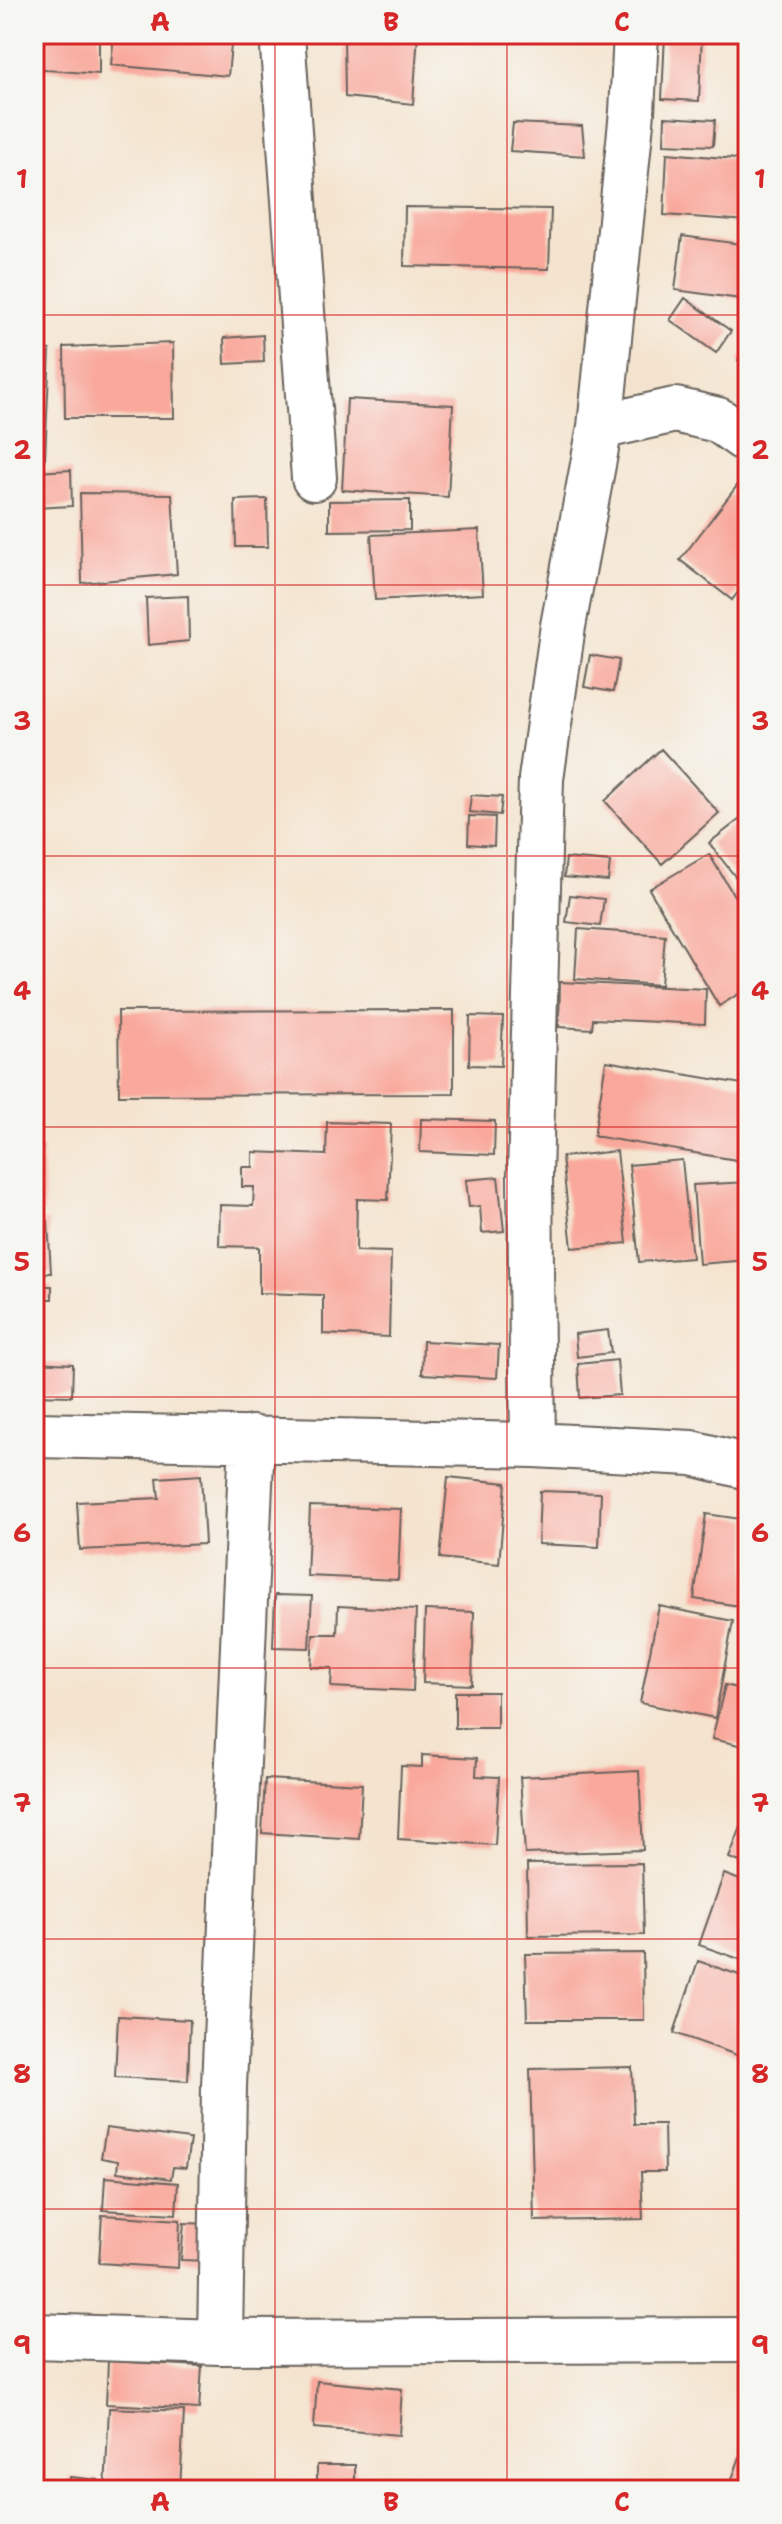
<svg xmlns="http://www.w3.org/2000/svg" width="782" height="2524" font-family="'Shantell Sans',sans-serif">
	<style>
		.building { fill: #f9a89b }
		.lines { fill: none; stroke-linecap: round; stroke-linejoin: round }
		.minor-casing { stroke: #68625b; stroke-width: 48 }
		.minor { stroke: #fff; stroke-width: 44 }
		.grid { fill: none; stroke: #d62828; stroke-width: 2; stroke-opacity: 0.55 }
		.neatline { fill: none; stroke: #d62828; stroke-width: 3 }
		.grid-label { font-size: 26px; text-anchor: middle; font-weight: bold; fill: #d62828 }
	</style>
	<rect width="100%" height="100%" fill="#f6f6f2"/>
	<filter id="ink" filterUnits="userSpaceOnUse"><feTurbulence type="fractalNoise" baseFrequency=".0125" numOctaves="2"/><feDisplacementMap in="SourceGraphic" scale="16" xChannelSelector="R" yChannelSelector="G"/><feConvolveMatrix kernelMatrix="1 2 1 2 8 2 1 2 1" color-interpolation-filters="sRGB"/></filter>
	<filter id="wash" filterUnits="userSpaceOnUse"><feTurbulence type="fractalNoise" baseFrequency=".006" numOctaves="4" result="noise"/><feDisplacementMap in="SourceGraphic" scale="32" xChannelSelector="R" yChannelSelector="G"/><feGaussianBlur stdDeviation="1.8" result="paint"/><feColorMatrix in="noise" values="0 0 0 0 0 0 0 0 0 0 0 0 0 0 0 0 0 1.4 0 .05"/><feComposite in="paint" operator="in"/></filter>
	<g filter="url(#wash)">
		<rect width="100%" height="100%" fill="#f4e4cf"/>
		<g id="blocks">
			<!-- building -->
			<path class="building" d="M34 34H99V74L34 69Z
				M114 34H232L228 76 111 65Z
				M344 34H418L413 104 345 97Z
				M665 34H702L699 101 662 99Z
				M665 117 715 120 713 146 664 144Z
				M513 123 582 126 585 156 510 151Z
				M667 153 748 160V221L664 215Z
				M405 207 551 209 549 269 404 266Z
				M682 236 748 245V300L675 290Z
				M685 298 731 331 716 353 670 320Z
				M263 335 264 362 225 364 224 338Z
				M173 343 174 418H65L64 347Z
				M34 347 50 350 45 458H34Z
				M748 348V368L738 360Z
				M347 399 453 405 448 497 342 490Z
				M71 470 72 506 34 508V472Z
				M740 482 748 488V579L732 600 680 560Z
				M80 493 172 494 177 574 82 583Z
				M267 499 268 547H236L235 500Z
				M410 500V530L329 531V501Z
				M479 530 483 594 375 600 371 535Z
				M188 596 189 641 148 645 146 598Z
				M590 655 619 660 613 692 584 687Z
				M661 749 719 813 662 864 605 801Z
				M471 795 502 797 500 815 469 812Z
				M748 813V893L709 843Z
				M469 816 495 817 494 846 468 844Z
				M709 854 748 919V988L719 1006 649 889Z
				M566 858 610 862 608 881 564 877Z
				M570 895 604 899 600 926 566 922Z
				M578 929 665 935 661 985 575 979Z
				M560 982 706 989 705 1024 593 1019 592 1029 559 1027Z
				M454 1010V1094L119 1095 118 1011Z
				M470 1016 503 1017 501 1066 469 1065Z
				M606 1061 748 1085V1162L594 1136Z
				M421 1119 495 1121 494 1155 420 1152Z
				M327 1122 391 1124 388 1200 357 1199 356 1251 391 1252 389 1337 323 1334V1295L259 1293V1247L219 1246 220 1205 253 1206 254 1187H242V1167H253V1152L326 1155Z
				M34 1147H42L44 1213 34 1214Z
				M617 1151 627 1243 572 1248 562 1157Z
				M682 1160 692 1258 639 1262 629 1165Z
				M498 1177 504 1231 482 1233 480 1206 469 1207 466 1180Z
				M748 1182V1260L699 1264 693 1185Z
				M34 1221H48L51 1273H38L39 1286H52V1299H34Z
				M608 1330 611 1353 577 1357 575 1334Z
				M423 1341 499 1345 497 1378 422 1374Z
				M617 1360 620 1395 580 1398 578 1364Z
				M34 1362 73 1364 72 1396 34 1395Z
				M201 1475 205 1544 80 1550 77 1502 159 1498 157 1478Z
				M448 1477 506 1483 499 1564 440 1558Z
				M540 1491 601 1493 599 1547 538 1544Z
				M310 1506 401 1509 398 1580 307 1576Z
				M706 1514 748 1520 746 1607 694 1599Z
				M275 1595 312 1596 309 1648 273 1647Z
				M338 1606 416 1610 413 1691 331 1687 332 1668 311 1667 313 1634H337Z
				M659 1606 733 1621 715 1718 640 1703Z
				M425 1610 474 1612 472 1685 423 1683Z
				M747 1682 748 1747 712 1739 725 1685 745 1690Z
				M455 1692H497V1728H455Z
				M422 1755 477 1758 476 1776 499 1777 495 1845 398 1839 401 1766 422 1767Z
				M639 1771 643 1850 525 1854 520 1777Z
				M265 1779 362 1784 359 1839 262 1833Z
				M748 1809V1865L729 1858Z
				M642 1863 644 1935 528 1936 527 1864Z
				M724 1874 748 1883V1962L699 1945Z
				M643 1953 644 2020H527L525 1954Z
				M698 1961 748 1978V2059L674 2033Z
				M118 2016 190 2020 188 2081 115 2077Z
				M632 2067 634 2124H664L665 2172H641L643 2219 534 2221 530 2069Z
				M106 2128 190 2139 186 2168 173 2167 171 2179 117 2172 118 2161 101 2158Z
				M34 2130 45 2131V2159H34Z
				M105 2177 178 2183 176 2214 103 2210Z
				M102 2215 180 2220 178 2268 99 2263Z
				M184 2223 212 2224 210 2261 181 2260Z
				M34 2263H37L38 2297H34Z
				M108 2361 202 2366 199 2409 106 2404Z
				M317 2381 402 2389 399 2435 314 2428Z
				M109 2408 184 2411 180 2490H105Z
				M748 2435V2490H728Z
				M317 2465H355V2487H389V2490H317Z
				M70 2477 98 2480 96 2490H68Z"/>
		</g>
	</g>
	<g filter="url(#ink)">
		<use href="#blocks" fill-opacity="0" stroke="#68625b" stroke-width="2"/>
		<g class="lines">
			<defs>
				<path id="minor" d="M282 34 314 478
					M600 427 675 410 718 420 748 441
					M34 1435 533 1445 692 1453 748 1467
					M533 1445 530 1176 541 779 563 626 600 427 632 112 636 34
					M34 2336 220 2342 748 2340
					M220 2342 224 2086 252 1438"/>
			</defs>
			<!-- minor casing -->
			<use href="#minor" class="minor-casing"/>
			<!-- minor -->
			<use href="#minor" class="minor"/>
		</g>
	</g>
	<!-- grid -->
	<path class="grid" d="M275 34V2490M507 34V2490M34 315H748M34 585H748M34 856H748M34 1127H748M34 1397H748M34 1668H748M34 1939H748M34 2209H748"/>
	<!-- margin -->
	<rect width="782" height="2524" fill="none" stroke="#f6f6f2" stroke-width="88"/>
	<rect x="44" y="44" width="694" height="2436" class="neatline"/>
	<g class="grid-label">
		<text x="160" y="31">A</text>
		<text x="391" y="31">B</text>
		<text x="622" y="31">C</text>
		<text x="22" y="188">1</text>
		<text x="760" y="188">1</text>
		<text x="22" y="459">2</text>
		<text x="760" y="459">2</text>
		<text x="22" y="730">3</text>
		<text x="760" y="730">3</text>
		<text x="22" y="1000">4</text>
		<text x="760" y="1000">4</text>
		<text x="22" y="1271">5</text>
		<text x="760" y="1271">5</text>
		<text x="22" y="1542">6</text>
		<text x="760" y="1542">6</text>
		<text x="22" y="1812">7</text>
		<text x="760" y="1812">7</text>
		<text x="22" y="2083">8</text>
		<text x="760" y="2083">8</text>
		<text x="22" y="2354">9</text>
		<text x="760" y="2354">9</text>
		<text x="160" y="2511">A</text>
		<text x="391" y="2511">B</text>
		<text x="622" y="2511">C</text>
	</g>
</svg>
